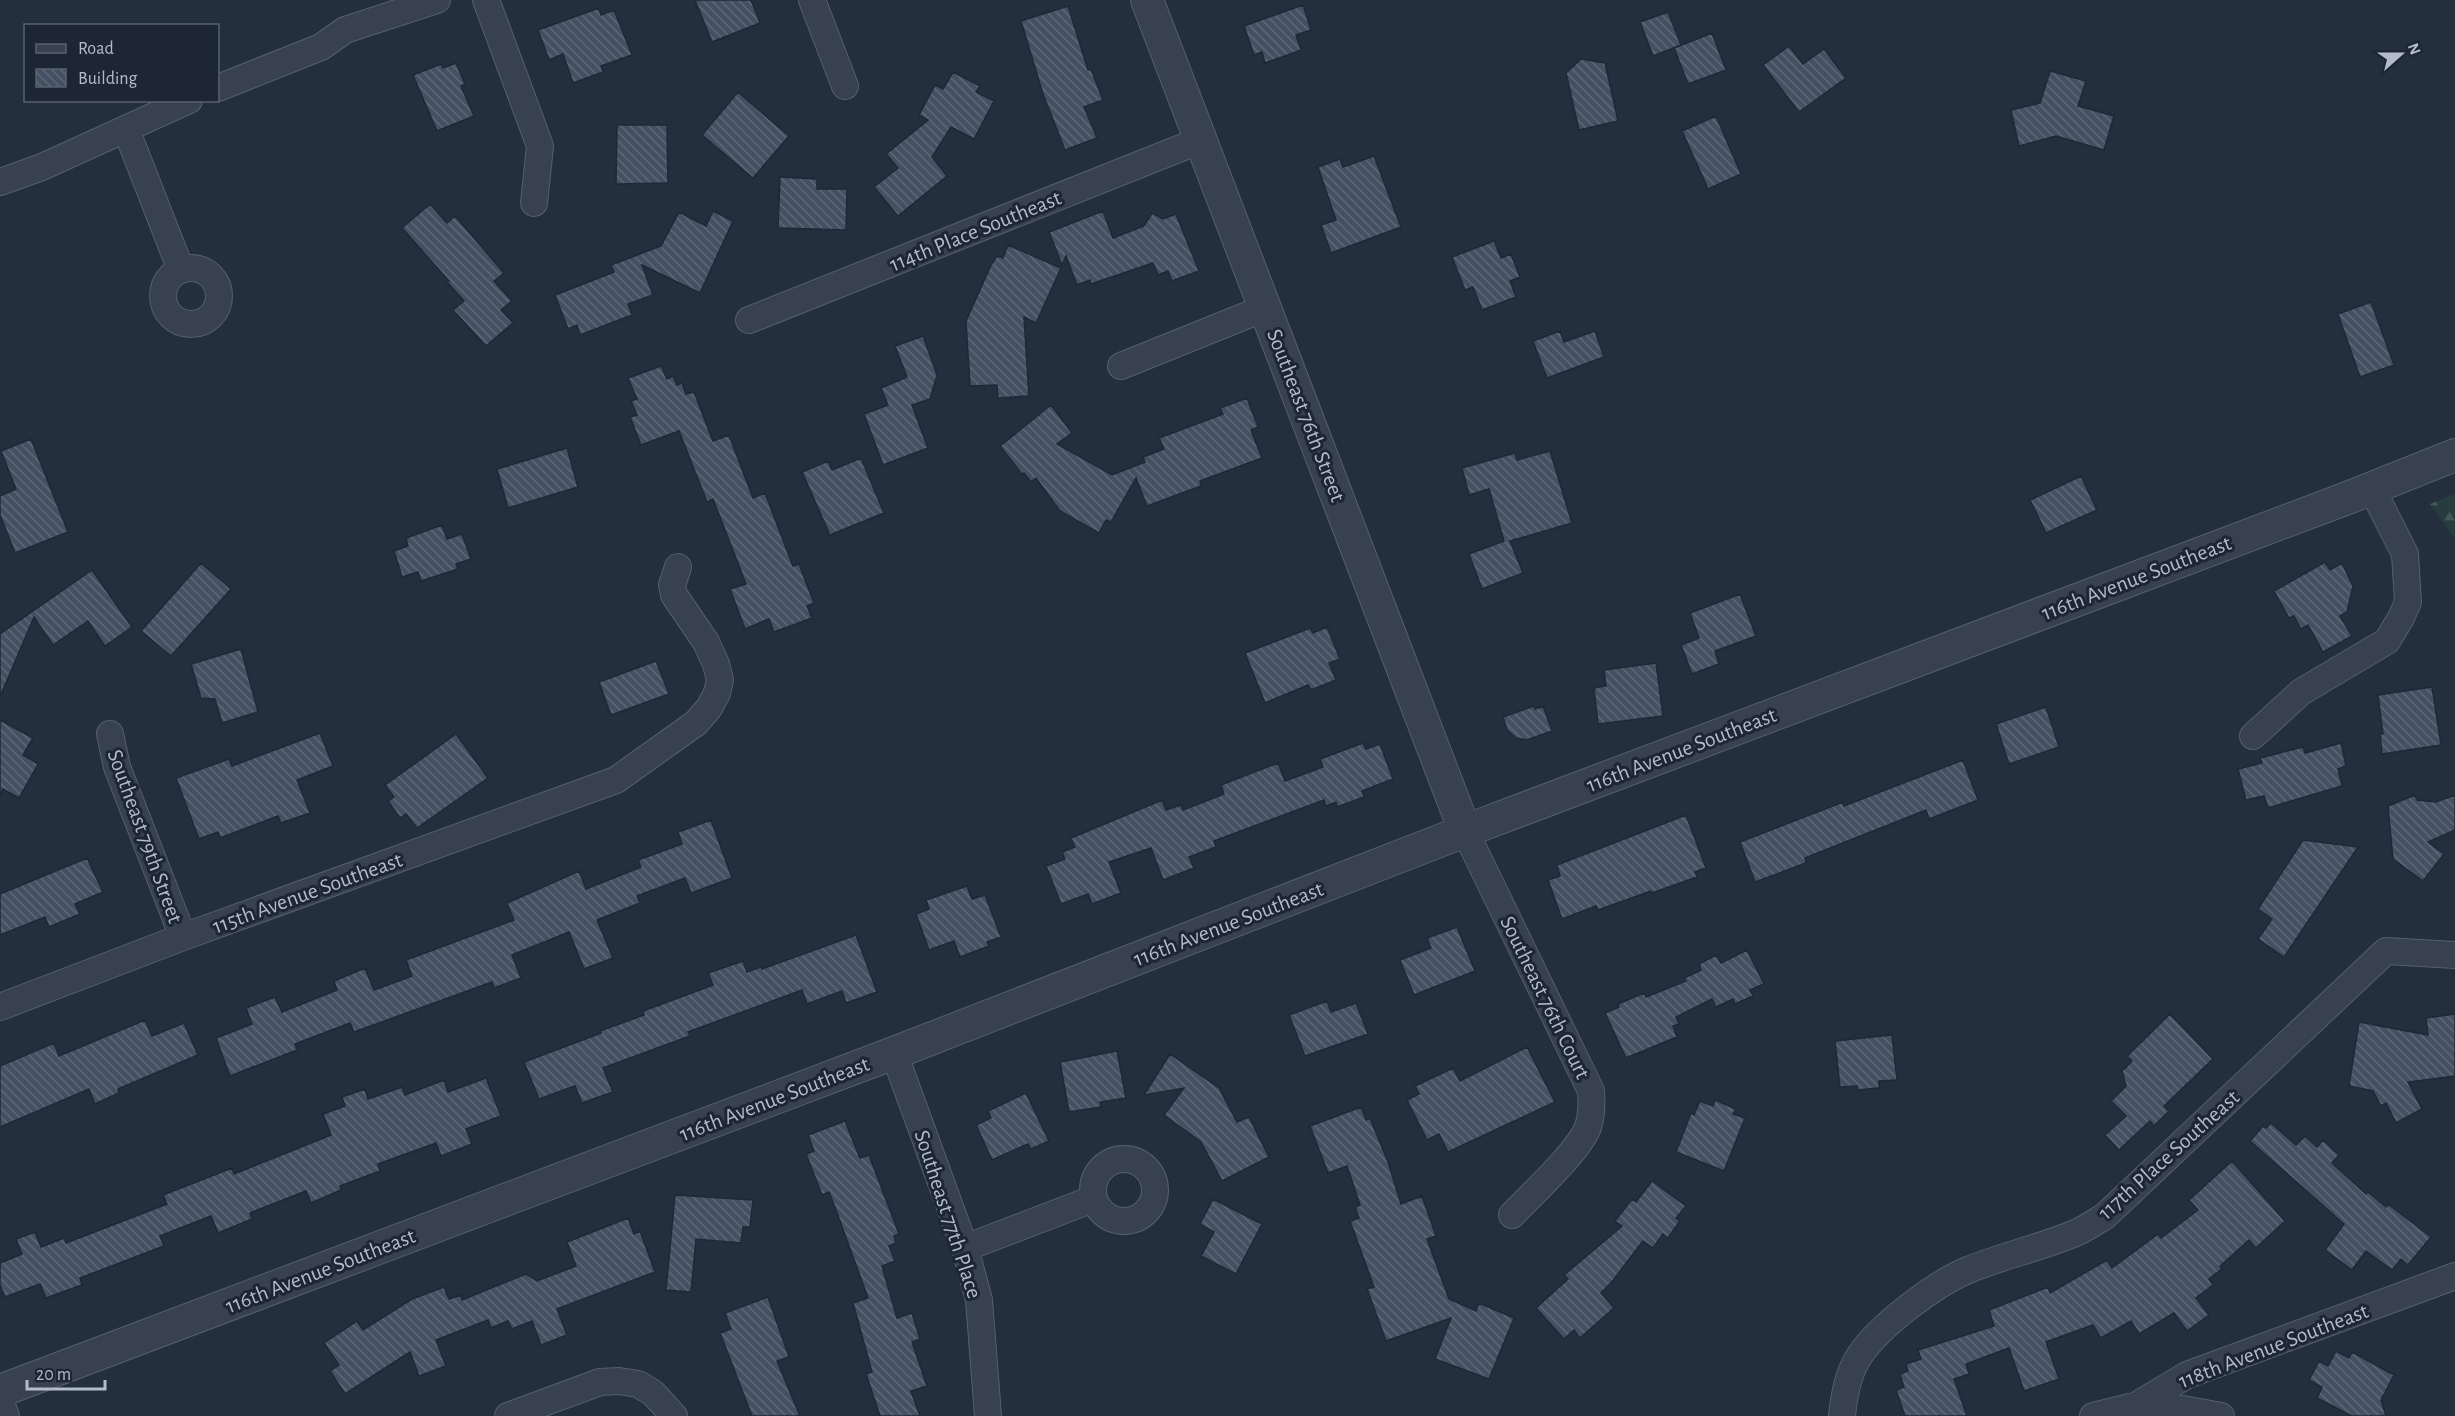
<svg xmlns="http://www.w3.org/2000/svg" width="2455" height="1416" font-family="'Alegreya Sans',sans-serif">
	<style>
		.forest { fill: url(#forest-firs) }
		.building { fill: url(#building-back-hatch); stroke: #1f2835; stroke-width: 1.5 }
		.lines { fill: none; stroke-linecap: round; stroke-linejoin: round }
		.minor-casing { stroke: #565f6c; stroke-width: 28 }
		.tertiary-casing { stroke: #565f6c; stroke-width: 34 }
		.minor { stroke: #38414e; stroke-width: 26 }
		.tertiary { stroke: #38414e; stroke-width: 32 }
		.labels { text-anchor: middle; stroke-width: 6; stroke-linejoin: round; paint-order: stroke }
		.street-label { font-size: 22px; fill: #b4bcc9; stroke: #1d2633 }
	</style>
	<defs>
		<pattern id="forest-firs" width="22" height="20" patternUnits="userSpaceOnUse" patternTransform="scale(1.5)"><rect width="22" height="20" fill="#263c3f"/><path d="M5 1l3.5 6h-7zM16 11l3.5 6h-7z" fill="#435659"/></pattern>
		<pattern id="building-back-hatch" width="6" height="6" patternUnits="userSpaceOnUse" patternTransform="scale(1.5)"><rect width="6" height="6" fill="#455162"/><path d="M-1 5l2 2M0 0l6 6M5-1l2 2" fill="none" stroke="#5d6877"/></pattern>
	</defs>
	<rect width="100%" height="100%" fill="#242f3e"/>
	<!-- forest -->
	<path class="forest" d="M2455 494V539L2430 504Z"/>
	<!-- building -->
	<path class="building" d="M695 0H751L760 23 712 42Z
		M1303 5 1311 30 1296 35 1301 50 1265 63 1262 52 1254 55 1244 26Z
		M1068 6 1088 70 1091 69 1103 100 1084 107 1097 138 1065 150 1043 94 1021 21Z
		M599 8 601 15 614 10 632 55 601 66 603 72 573 83 563 54 549 60 538 30Z
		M1668 12 1681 45 1653 56 1640 22Z
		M1712 33 1726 70 1688 84 1674 48Z
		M1789 46 1803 64 1824 49 1846 78 1799 112 1763 65Z
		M1581 59 1605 63 1618 121 1579 130 1566 73Z
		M456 63 465 84 461 86 474 116 437 131 413 75 441 64 443 68Z
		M2050 71 2086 81 2078 106 2114 116 2104 150 2056 136 2019 146 2011 110 2040 103Z
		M953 72 980 86 976 92 994 101 974 139 951 127 932 157 947 176 898 216 874 187 898 168 886 154 928 120 919 115 935 85 943 89Z
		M738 92 789 136 753 178 702 135Z
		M1716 116 1741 174 1708 189 1682 131Z
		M617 125H667L668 183 616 184Z
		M1374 156 1401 227 1331 253 1321 225 1336 220 1318 167 1340 159 1343 167Z
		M780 177 817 179V189H847L846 230 778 228Z
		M430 204 447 223 455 216 504 273 494 281 512 301 501 310 513 323 486 346 453 310 464 301 447 282 449 281 402 228Z
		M713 211 733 221 700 293 642 265 653 295 628 304 632 315 580 335 577 325 568 329 555 295 614 272 611 265 661 246 679 212 706 226Z
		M1103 211 1113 238 1144 226 1152 213 1163 219 1176 214 1199 271 1172 281 1168 271 1158 275 1153 263 1091 284 1090 280 1077 285 1066 256 1062 265 1049 232Z
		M1494 241 1501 258 1511 254 1520 277 1510 281 1516 297 1482 310 1473 287 1465 290 1452 257Z
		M1008 245 1061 268 1036 323 1024 317 1029 396 998 398 997 385 970 386 966 321 991 265 997 256 1003 258Z
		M2371 302 2394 365 2360 377 2338 314Z
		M1560 331 1564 342 1595 331 1604 357 1547 378 1533 341Z
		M923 336 937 375 930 399 912 405 928 448 883 465 864 414 888 405 881 388 907 377 895 346Z
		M661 366 667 379 673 376 677 385 682 383 686 394 694 392 713 441 729 435 753 498 765 493 793 566 799 564 814 603 807 606 812 618 774 632 769 619 745 629 730 589 746 584 713 499 707 502 679 431 641 445 630 417 637 415 631 401 637 399 628 378Z
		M1247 398 1258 427 1251 430 1262 458 1200 481 1201 486 1147 506 1136 478 1111 522 1106 520 1099 533 1060 511 1036 478 1031 482 1024 473 1022 474 1000 446 1051 405 1072 433 1057 444 1112 475 1145 462 1143 457 1164 449 1159 438 1223 414 1220 408Z
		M31 439 68 532 15 553 0 515V496L16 489 1 451Z
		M567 448 578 487 508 508 497 469Z
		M1550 451 1572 523 1510 541 1523 573 1482 589 1469 554 1504 541 1489 489 1469 495 1462 468 1515 453 1517 460Z
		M861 458 884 513 830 535 802 472 828 461 832 470Z
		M2081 476 2097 510 2046 533 2030 500Z
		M442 525 447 539 462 534 471 559 456 564 458 569 421 581 418 572 402 577 394 551 408 546 406 538Z
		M2325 562 2330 570 2342 563 2353 586 2347 612 2340 616 2352 636 2323 652 2308 625 2301 629 2294 616 2289 618 2274 591Z
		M201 563 231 589 171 656 141 631Z
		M92 570 132 627 105 646 88 621 53 645 34 617 0 697V634Z
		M1740 594 1756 636 1715 651 1719 664 1692 674 1681 645 1699 638 1690 613Z
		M1327 627 1340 659 1329 663 1336 680 1311 690 1308 685 1265 703 1245 653 1310 628 1313 633Z
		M241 649 258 712 222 723 215 699 201 698 191 664Z
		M656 661 669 694 611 715 599 682Z
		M1656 663 1663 716 1598 724 1594 688 1606 686 1604 670Z
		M2432 687 2441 745 2382 754 2380 734H2383L2378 695Z
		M1534 706 1535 709 1543 706 1552 731 1527 740 1516 738 1507 730 1503 717Z
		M2046 707 2059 747 2009 764 1996 724Z
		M0 720 33 738 23 755 38 764 19 798 3 789 0 795Z
		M320 733 333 766 297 780 310 813 281 823 278 816 220 838 218 832 199 839 176 778 229 759 232 766Z
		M456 734 488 778 417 828 406 814 400 818 388 801 394 797 385 785Z
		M1363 743 1366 749 1380 744 1393 779 1362 791 1364 797 1337 807 1336 802 1326 806 1324 800 1214 841 1216 847 1189 857 1194 868 1163 880 1151 848 1109 862 1121 893 1092 904 1088 894 1061 904 1046 866 1065 859 1062 852 1075 847 1071 838 1162 800 1166 810 1181 805 1183 810 1224 794 1221 785 1278 763 1285 781 1323 767 1320 759Z
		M2341 743 2346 766 2338 769 2342 786 2268 808 2264 796 2246 800 2238 769 2262 763 2260 758 2303 747 2305 753Z
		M1963 760 1978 800 1929 819 1926 810 1805 858 1806 863 1755 882 1740 842 1843 802 1844 806Z
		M2415 795 2417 800 2436 802 2455 795V830L2428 842 2444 854 2423 881 2393 859 2388 806Z
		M1686 815 1706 868 1695 872 1697 877 1652 893 1651 891 1598 910 1596 906 1562 919 1548 880 1560 876 1557 865Z
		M711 820 732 878 691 893 685 878 637 896 640 903 597 920 613 958 584 969 569 932 512 955 521 978 494 988 492 982 354 1032 350 1023 295 1044 297 1050 230 1076 216 1038 252 1024 246 1008 275 997 282 1012 337 990 334 981 365 968 374 990 412 976 406 960 514 920 507 903 579 871 586 889 641 867 638 860 682 844 678 832Z
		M2303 840 2358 847 2284 957 2258 939 2272 919 2258 909Z
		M87 858 103 892 75 904 80 914 49 927 45 917 0 935V894Z
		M967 886 972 899 985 895 1001 937 987 942 989 946 960 957 954 941 929 950 916 914 929 909 926 900Z
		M1457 927 1475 971 1414 995 1400 960 1431 948 1427 938Z
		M856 935 877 992 846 1003 842 991 807 1004 802 990 688 1032 690 1036 603 1068 613 1092 582 1103 575 1086 539 1099 524 1062 601 1033 600 1031 644 1015 643 1011 713 985 708 973 743 961 747 972 761 967 762 969Z
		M1747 950 1764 984 1750 990 1753 996 1735 1004 1733 999 1716 1007 1712 999 1676 1017 1679 1024 1673 1026 1677 1037 1626 1058 1605 1013 1619 1007 1618 1004 1644 993 1646 997 1686 981 1684 978 1701 970 1699 964 1716 955 1721 963Z
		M1327 1001 1331 1012 1356 1003 1368 1034 1305 1056 1289 1015Z
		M2170 1014 2213 1059 2164 1106 2169 1111 2154 1126 2150 1121 2119 1150 2105 1135 2126 1116 2111 1101 2126 1086 2122 1071 2132 1061 2127 1056Z
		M2455 1014V1076L2408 1082 2422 1109 2396 1123 2386 1103 2381 1106 2373 1091 2349 1086 2359 1022 2428 1035 2426 1018Z
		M145 1020 152 1036 184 1023 198 1055 118 1089 119 1093 95 1104 89 1089 0 1127V1066L54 1043 59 1056Z
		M1892 1035 1897 1080 1879 1081V1088L1857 1090V1086L1840 1087 1835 1041Z
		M1527 1047 1555 1102 1448 1152 1439 1134 1427 1140 1407 1100 1419 1094 1415 1086 1453 1068 1460 1081Z
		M1117 1051 1126 1098 1100 1102 1101 1107 1069 1112 1060 1062Z
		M1170 1054 1219 1088 1237 1122 1249 1117 1269 1157 1222 1181 1201 1142 1164 1115 1184 1088 1144 1095Z
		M486 1078 501 1116 466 1129 472 1144 441 1156 436 1143 378 1164 380 1171 340 1186 341 1190 311 1203 306 1191 250 1213 252 1219 218 1233 211 1216 160 1236 164 1246 80 1278 82 1285 46 1298 40 1284 5 1297 0 1285V1263L22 1254 16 1239 35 1232 41 1247 64 1238 66 1243 167 1204 163 1195 232 1168 234 1174 331 1135 323 1114 345 1106 342 1097 365 1089 368 1099 402 1087 405 1095 444 1080 448 1092Z
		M1026 1093 1049 1141 1031 1149 1028 1144 992 1160 976 1125 991 1118 988 1111Z
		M1715 1100 1736 1109 1733 1114 1745 1118 1724 1171 1676 1152 1691 1113 1694 1115 1700 1101 1713 1106Z
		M1361 1107 1366 1120 1370 1118 1388 1162 1401 1204 1422 1196 1436 1236 1427 1239 1449 1299 1476 1311 1479 1303 1514 1318 1489 1379 1435 1359 1451 1318 1386 1341 1367 1289 1374 1287 1350 1221 1359 1218 1355 1207 1360 1205 1347 1166 1328 1173 1310 1126Z
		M845 1121 860 1158 869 1155 899 1234 894 1236 896 1243 889 1246 895 1261 882 1266 897 1318 912 1313 920 1339 912 1342 927 1386 911 1391 920 1416H880L866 1374 872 1372 853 1303 868 1298 833 1202 829 1192 822 1195 806 1154 814 1151 808 1135Z
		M2271 1123 2296 1145 2305 1136 2317 1147 2323 1140 2339 1155 2332 1163 2366 1194 2368 1192 2386 1207 2388 1204 2431 1237 2408 1265 2401 1259 2392 1270 2366 1251 2352 1270 2325 1250 2344 1224 2250 1141 2263 1126 2266 1128Z
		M2232 1161 2285 1221 2256 1248 2249 1240 2220 1266 2222 1269 2209 1279 2213 1285 2196 1298 2209 1315 2187 1331 2174 1313 2139 1334 2131 1321 2101 1338 2093 1325 2046 1342 2059 1379 2024 1391 2009 1348 1966 1364 1969 1374 1954 1379 1967 1416H1905L1896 1390 1904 1387 1900 1374 1908 1371 1906 1364 1921 1359 1918 1350 1994 1326 1989 1310 2048 1287 2050 1293 2107 1260 2112 1268 2158 1234 2161 1238 2198 1210 2189 1200Z
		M1652 1181 1686 1206 1676 1218 1680 1221 1668 1238 1663 1234 1653 1248 1643 1241 1611 1283 1601 1293 1614 1308 1580 1338 1574 1330 1564 1339 1536 1308 1568 1279 1564 1275 1622 1226 1615 1221 1632 1199 1636 1202Z
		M675 1195 753 1200 750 1227H743L741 1243 696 1239 691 1292 666 1290Z
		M1213 1199 1262 1224 1236 1274 1201 1256 1214 1232 1200 1224Z
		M628 1218 634 1234 640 1231 655 1272 557 1309 567 1335 541 1345 532 1321 512 1329 508 1321 491 1328 488 1320 436 1340 446 1366 419 1376 410 1352 345 1394 330 1371 339 1365 324 1343 357 1321 363 1330 412 1299 444 1287 449 1299 461 1295 462 1300 526 1274 537 1281 576 1266 567 1242Z
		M768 1297 789 1357 777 1361 800 1416H752L720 1333 731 1329 725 1313Z
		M2336 1351 2349 1358 2352 1352 2394 1375 2381 1400 2386 1416H2352L2317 1398 2322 1387 2309 1380 2319 1361 2328 1366Z"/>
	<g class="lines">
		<defs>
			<path id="minor" d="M486 0 540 146 534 203
				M812 0 845 86
				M218 88 321 47 345 30 437 0
				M126 129 181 270
				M0 182 42 167 189 100
				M163 296a28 28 0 1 1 56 0a28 28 0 1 1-56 0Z
				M749 320 1201 140
				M1121 366 1265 308
				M110 734 117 767 183 937
				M2253 736 2301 692 2387 641 2401 618 2408 602 2405 554 2371 487
				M1465 831 1591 1091C1592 1104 1592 1115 1588 1127 1579 1151 1531 1195 1512 1215
				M0 1007 183 937 616 780 696 723 709 708 717 693 720 680 716 664 706 642 674 595 672 585 678 567
				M894 1053 965 1248 979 1300 988 1416
				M1093 1190a31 31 0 1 1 62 0a31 31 0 1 1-62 0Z
				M965 1248 1093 1199
				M0 1400 6 1416
				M2137 1405 2177 1408 2221 1416
				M508 1416 600 1382 619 1381 638 1384 653 1393 674 1416
				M1842 1416C1844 1395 1848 1372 1860 1355 1880 1325 1935 1284 1968 1270 2002 1256 2039 1248 2073 1234 2084 1230 2095 1222 2105 1216L2386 951 2455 955
				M2093 1416 2137 1405 2187 1375 2455 1276"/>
			<path id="tertiary" d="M1147 0 1465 831
				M0 1391 894 1053 1465 831 2350 497 2455 455"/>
		</defs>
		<!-- minor casing -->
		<use href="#minor" class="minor-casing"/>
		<!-- tertiary casing -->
		<use href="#tertiary" class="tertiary-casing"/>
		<!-- minor -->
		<use href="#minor" class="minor"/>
		<!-- tertiary -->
		<use href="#tertiary" class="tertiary"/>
	</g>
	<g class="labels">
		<!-- street labels -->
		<g class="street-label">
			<text transform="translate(975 230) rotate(-22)" y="8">114th Place Southeast</text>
			<text transform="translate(1307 415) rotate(69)" y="8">Southeast 76th Street</text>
			<text transform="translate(2136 577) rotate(-21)" y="8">116th Avenue Southeast</text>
			<text transform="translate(1681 749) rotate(-21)" y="8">116th Avenue Southeast</text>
			<text transform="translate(146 836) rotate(70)" y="8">Southeast 79th Street</text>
			<text transform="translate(307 892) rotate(-20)" y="8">115th Avenue Southeast</text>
			<text transform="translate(1228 923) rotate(-21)" y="8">116th Avenue Southeast</text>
			<text transform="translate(1546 997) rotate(64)" y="8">Southeast 76th Court</text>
			<text transform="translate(774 1098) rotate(-21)" y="8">116th Avenue Southeast</text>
			<text transform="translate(2168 1154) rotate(-42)" y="8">117th Place Southeast</text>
			<text transform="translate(949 1214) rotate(72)" y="8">Southeast 77th Place</text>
			<text transform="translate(320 1270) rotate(-21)" y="8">116th Avenue Southeast</text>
			<text transform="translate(2273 1345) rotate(-21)" y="8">118th Avenue Southeast</text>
		</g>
	</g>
	<!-- legend -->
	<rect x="24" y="24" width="195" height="78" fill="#1d2633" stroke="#59626f" stroke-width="1.5"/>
	<rect x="36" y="44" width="30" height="9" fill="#38414e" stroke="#59626f" stroke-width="1.5"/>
	<text x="78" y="54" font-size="18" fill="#b4bcc9">Road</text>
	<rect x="36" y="69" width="30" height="18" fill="url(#building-back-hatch)" stroke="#59626f" stroke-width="1.5"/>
	<text x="78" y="84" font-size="18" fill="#b4bcc9">Building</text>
	<!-- north arrow -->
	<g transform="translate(2401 54) rotate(69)" stroke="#1d2633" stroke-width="4.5" paint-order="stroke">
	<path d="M0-4.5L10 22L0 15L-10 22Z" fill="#b4bcc9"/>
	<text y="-9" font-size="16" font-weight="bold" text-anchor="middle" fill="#b4bcc9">N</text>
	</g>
	<!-- scale -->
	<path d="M27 1380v9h78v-9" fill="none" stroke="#b4bcc9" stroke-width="3"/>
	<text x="36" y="1380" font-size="18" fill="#b4bcc9" stroke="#1d2633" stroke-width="4.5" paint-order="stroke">20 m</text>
</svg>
